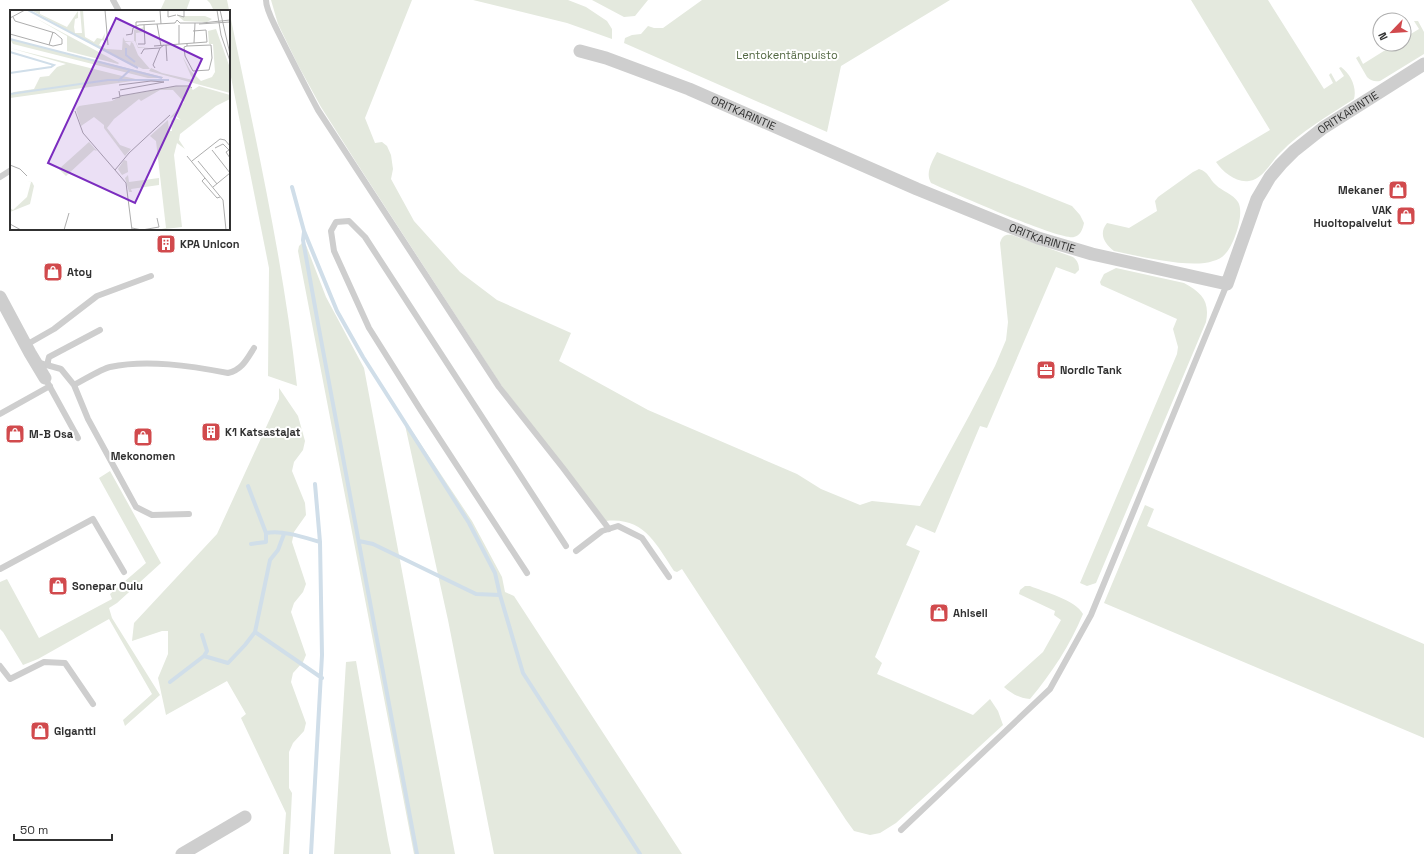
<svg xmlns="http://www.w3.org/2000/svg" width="1424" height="854" font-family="'Space Grotesk',sans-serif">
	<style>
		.green { fill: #e4e9de }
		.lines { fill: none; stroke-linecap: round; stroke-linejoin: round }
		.stream { stroke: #d0dee9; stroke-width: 4 }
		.lane { stroke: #cecece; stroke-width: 6 }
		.street { stroke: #cecece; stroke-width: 13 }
		.labels { text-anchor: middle; stroke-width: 4; stroke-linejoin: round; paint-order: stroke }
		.park-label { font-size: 11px; fill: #536843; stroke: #fff }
		.street-label { font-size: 11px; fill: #313131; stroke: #fff }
		.poi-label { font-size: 11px; font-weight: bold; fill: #313131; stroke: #fff; text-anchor: start }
		.inset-river { fill: none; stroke: #d0dee9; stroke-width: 2 }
		.inset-road { fill: none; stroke: #adadad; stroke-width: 1 }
		.view { fill: #7b2cbf; fill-opacity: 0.15; stroke: #7b2cbf; stroke-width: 2 }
		.inset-edge { fill: none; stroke: #313131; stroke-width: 2 }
	</style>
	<rect width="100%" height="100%" fill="#fff"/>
	<!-- green -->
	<path class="green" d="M165 0H190L186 11H160Z
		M207 0H227C253 128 283 256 297 386L268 376 269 268 229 67V11H214L210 3Z
		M271 0H412L365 118 375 143 382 142 387 146 391 155 393 169 391 179 414 221 460 272 497 300 571 333 559 361 648 410 797 474 821 489 860 505 872 501 920 506 969 416 995 366 1006 340 1008 322 1000 243C1002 236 1005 234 1012 235L1073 257C1078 261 1079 265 1079 270L1075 274 1056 267 987 428 980 426 935 533 916 525 906 545 920 551 875 657 882 663 877 674 973 715 990 699 998 711 1003 725 896 823 880 833 870 835 854 831 846 820 682 569 677 572 674 571C656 544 644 517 606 521L501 385 356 162 321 107 298 65 278 24Z
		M473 0H568L586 7 607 21 612 29V39L567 23Z
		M592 0H648L635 16 624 17Z
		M702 0H950L841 66 827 132 624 43 625 38 632 35 641 34 648 26 654 28H663Z
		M1191 0H1268L1324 89 1333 83 1329 75 1331 73 1336 82 1344 76 1339 68 1341 67C1351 74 1357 88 1354 99 1328 116 1301 131 1280 153 1270 163 1263 179 1249 181 1236 183 1223 172 1216 162L1270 130Z
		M1414 21H1418L1424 32V54L1380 81C1375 82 1371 81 1367 77L1356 58 1359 56 1363 64 1395 44H1404V38L1419 29Z
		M937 152 1072 206 1080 215 1084 223C1083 229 1080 236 1074 237 1061 241 951 192 931 183 925 173 932 162 937 152Z
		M1199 169C1209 172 1209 179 1216 185 1222 191 1233 194 1238 202 1245 213 1234 244 1226 253 1223 257 1218 260 1213 261 1192 269 1137 256 1114 251 1105 244 1098 234 1107 223L1129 228 1157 211 1155 201 1158 197 1193 172Z
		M302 243 306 245 326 297 364 368 455 854H414L298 251 299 246Z
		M1116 268 1184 283C1202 293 1210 301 1206 322L1096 583 1087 586 1080 583 1177 354 1178 347 1173 329 1177 319 1101 285 1100 282 1104 274Z
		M279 388 298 416 305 441 303 450 294 462 292 471 305 503 306 515 294 532 292 542 306 584 303 592 294 603 291 612 306 655 303 662 293 673 291 682 306 723 304 731 293 743 289 752V788L292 793 289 854H283L286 813 241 718 246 714 227 681 166 715 158 678 168 654V631H162L132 641 134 623 217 534 279 399Z
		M405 425 410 428 472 521 502 577 505 592 514 596 682 854H494L448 620Z
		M110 471 161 563 117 603 109 608 112 618 160 695 125 726 123 720 152 694 109 619 38 659 23 665 3 632 0 629V582L7 579 39 638 112 599 110 594 146 563 99 478Z
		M1145 505 1154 509 1147 526 1424 644V738L1104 603Z
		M1025 586H1030C1044 592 1076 600 1083 614 1070 645 1052 673 1030 699 1019 698 1012 694 1004 687L1043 652 1061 620 1054 615 1055 611 1019 594 1020 590Z
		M356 661 388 840 391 854H334L346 662Z"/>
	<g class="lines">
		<!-- stream -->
		<path class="stream" d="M292 187 304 231 337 311 363 357 469 523 495 573 500 595 523 673 640 854
			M304 232 303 240 319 329 417 854
			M248 486 266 533V542L251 544
			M266 533C283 530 303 537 320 542
			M359 541 373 544 476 594 500 595
			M255 632 322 678
			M204 656 228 663 245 645 255 632 270 560 278 550 284 534
			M170 682 204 656 207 651 202 635
			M311 854 322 655 320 542 315 484"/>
		<!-- lane -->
		<path class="lane" d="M113 0 119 11
			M266 0C266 10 274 23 278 32 291 58 304 84 318 110L499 387 563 468 609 529
			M0 177 11 170
			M26 345 54 329 97 296 151 276
			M36 362 61 369 74 385 88 419 136 507 152 515 189 514
			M48 365V361L49 357 100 330
			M45 378 78 438
			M74 385C84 380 101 369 110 367 147 359 191 366 228 373 242 370 247 359 254 348
			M0 414 50 386
			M576 551 602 531 618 526 642 538 669 577
			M0 569 93 519 124 572
			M527 573 420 409 369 328 334 251 331 231 336 222 349 221 365 237 566 546
			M0 666 10 679 44 662 65 663 93 704
			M901 830 1050 689 1091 615 1227 284"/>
		<!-- street -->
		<g class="street">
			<path id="s1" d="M580 51 606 58 689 89 917 189 1038 238 1092 254 1227 284 1257 199 1270 177 1281 164 1294 151 1323 128 1424 64"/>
			<path d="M0 297 30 353 45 378"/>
			<path d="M182 854 245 817"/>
		</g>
	</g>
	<!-- icons -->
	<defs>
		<symbol id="shop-square" viewBox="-11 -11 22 22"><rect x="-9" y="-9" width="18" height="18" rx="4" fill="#d14a4d" stroke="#fff"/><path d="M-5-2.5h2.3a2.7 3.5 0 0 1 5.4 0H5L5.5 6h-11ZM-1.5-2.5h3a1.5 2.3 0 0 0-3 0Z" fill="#fff"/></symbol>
		<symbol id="building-square" viewBox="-11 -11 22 22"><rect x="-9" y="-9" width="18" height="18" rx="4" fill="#d14a4d" stroke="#fff"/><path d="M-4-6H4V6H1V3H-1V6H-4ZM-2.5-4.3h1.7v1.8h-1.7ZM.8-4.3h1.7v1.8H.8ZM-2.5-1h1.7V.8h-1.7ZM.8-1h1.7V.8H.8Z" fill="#fff"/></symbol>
		<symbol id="office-square" viewBox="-11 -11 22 22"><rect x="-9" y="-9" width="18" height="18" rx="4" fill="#d14a4d" stroke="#fff"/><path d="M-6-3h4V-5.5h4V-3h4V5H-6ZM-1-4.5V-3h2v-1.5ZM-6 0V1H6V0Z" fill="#fff"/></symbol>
	</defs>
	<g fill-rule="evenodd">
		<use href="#shop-square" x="1387" y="179" width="22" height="22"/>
		<use href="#shop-square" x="1395" y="205" width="22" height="22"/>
		<use href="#building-square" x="155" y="233" width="22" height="22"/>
		<use href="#shop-square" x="42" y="261" width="22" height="22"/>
		<use href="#office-square" x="1035" y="359" width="22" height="22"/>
		<use href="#building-square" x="200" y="421" width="22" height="22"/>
		<use href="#shop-square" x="4" y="423" width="22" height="22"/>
		<use href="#shop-square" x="132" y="426" width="22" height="22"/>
		<use href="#shop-square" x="47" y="575" width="22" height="22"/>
		<use href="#shop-square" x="928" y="602" width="22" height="22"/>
		<use href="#shop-square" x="29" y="720" width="22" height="22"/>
	</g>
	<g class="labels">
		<!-- park labels -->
		<g class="park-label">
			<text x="787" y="59">Lentokentänpuisto</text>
		</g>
		<!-- street labels -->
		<g class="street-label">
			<text dy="4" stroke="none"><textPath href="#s1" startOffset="175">ORITKARINTIE</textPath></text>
			<text dy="4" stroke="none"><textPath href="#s1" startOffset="907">ORITKARINTIE</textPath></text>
			<text dy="4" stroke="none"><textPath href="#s1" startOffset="499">ORITKARINTIE</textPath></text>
		</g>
		<!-- poi labels -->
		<g class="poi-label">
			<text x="1384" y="194" text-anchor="end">Mekaner</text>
			<text x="1392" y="214" text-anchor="end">VAK<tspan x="1392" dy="13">Huoltopalvelut</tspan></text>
			<text x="180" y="248">KPA Unicon</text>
			<text x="67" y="276">Atoy</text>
			<text x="1060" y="374">Nordic Tank</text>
			<text x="225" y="436">K1 Katsastajat</text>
			<text x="29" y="438">M-B Osa</text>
			<text x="143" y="460" text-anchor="middle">Mekonomen</text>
			<text x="72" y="590">Sonepar Oulu</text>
			<text x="953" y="617">Ahlsell</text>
			<text x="54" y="735">Gigantti</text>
		</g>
	</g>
	<!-- overview -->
	<g transform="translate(10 10)">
		<rect width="220" height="220" fill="#fff"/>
		<path d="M25 0H30V4L57 17 68 1V8L65 9 64 17H62H64L65 23H72L70 0H73L75 27 84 32 87 28 92 29 95 23 94 31 92 30 89 35 96 39 112 40 113 27 115 31H124V20L134 17 133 22 126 23V32L128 37 139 38H128L125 31 115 32 120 36 121 32 123 33 128 45 140 59H133L104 46 23 1ZM22 6 109 53 108 54 57 41V26ZM168 6H195L202 9 197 12 174 11ZM206 19 220 58V83L139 61 141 58 152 63 183 70 184 69 181 66 174 50 173 47 180 60 191 71 202 67 205 62 203 34H199L198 21ZM0 29 153 67V68H138L3 34ZM0 38 108 65 130 70 0 88V85L4 82 24 79 30 67 39 66 47 57 56 54ZM166 76 180 77 183 80 189 76 220 85V89L206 96 170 124 169 130 175 139 167 133 164 145 172 217 147 220 156 218 146 131 140 126 158 110 159 121H162L161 111 165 108 171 110 167 107 168 104 159 109 174 92 163 80H150L131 91 129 89 104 109 97 118 110 135 121 139 115 146 94 118V115L84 107 71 116 66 99 69 96 102 91 111 86ZM79 132 87 141 84 140 56 166 49 159ZM114 150 117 151 118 162 112 165 108 159ZM118 165 119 172 149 168V175L121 179 122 182H119L115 168ZM17 171 22 172 24 176 20 194 0 202V198L3 200 17 187 21 172Z" fill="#e4e9de"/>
		<path class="inset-river" d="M18 0 128 58M0 29 152 68M116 38V45L125 52M0 42 44 55 41 57 0 63M108 71 120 60M0 84 98 70H159"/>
		<path class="inset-road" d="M95 0 98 35M150 0 151 14M158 0V7L166 5M207 0 211 25 220 51M210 0 220 44M167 5 174 7V0M0 8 15 0M147 14 151 36M189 14 220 12M126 17V12L145 11M0 24 43 36 52 34V29L45 23 5 11 3 7M116 25 122 24 123 18 129 15 165 13 167 10 170 13H192L220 10M184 33 185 13M128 34H135L134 15M169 34V15M177 34V36L201 35 202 48 199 60 183 61 175 46 174 37 177 36M39 35 43 22M156 35 157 51M144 36 197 32 196 20 183 21M131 44 134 39 150 38 154 35M145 58 143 55 150 38M109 75 141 71 154 72 110 80M110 86 166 76H179L182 78M102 89 110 87 109 81M65 101 73 123 105 160M205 138 213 134 219 140 216 142 220 148M202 140 220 163M177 146 213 190 216 220M182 151 210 129 215 130 220 136M188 151 207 174M0 155 10 159 17 166M195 168 192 171 207 188 210 187M203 177 220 163M0 214 11 220M122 218 132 220 149 217 147 208M54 220 59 203M122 220 116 173 105 160 119 143 160 105"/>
		<path class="view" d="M106 8 192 49 125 193 38 153Z"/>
		<rect width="220" height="220" class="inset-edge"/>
	</g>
	<!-- north arrow -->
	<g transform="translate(1392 32) rotate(245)"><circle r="19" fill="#ffffff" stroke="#adadad"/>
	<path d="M0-3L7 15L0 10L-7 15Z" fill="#d14a4d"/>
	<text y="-6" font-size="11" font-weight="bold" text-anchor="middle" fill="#313131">N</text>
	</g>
	<!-- scale -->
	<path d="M14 834v6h98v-6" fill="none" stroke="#313131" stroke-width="2"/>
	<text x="20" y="834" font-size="12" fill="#313131" stroke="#ffffff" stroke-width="3" paint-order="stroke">50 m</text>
</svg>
